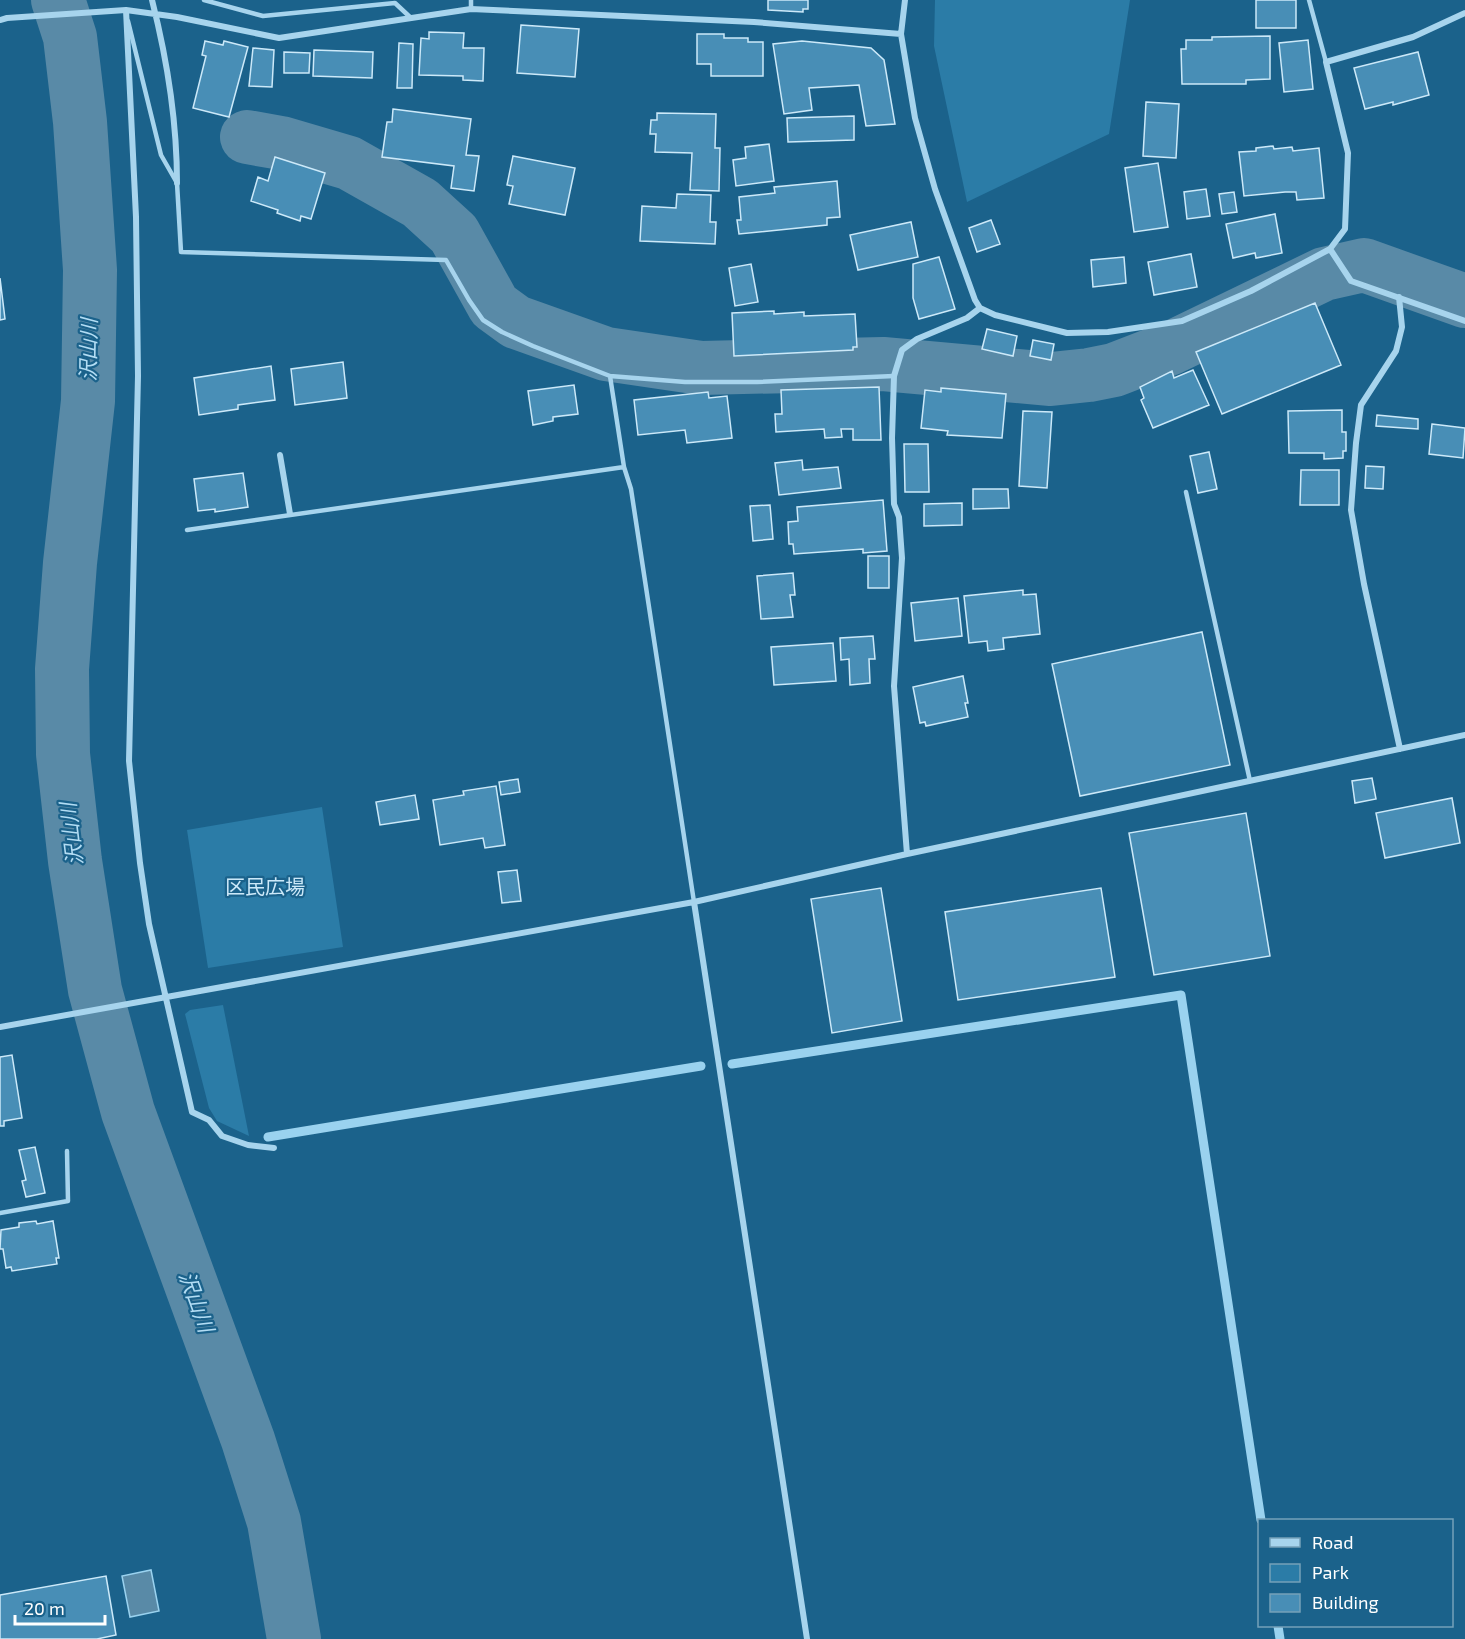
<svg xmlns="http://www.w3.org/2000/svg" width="1465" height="1639" font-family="'Exo 2','Noto Sans JP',sans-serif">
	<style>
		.green { fill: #2b7ca7 }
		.water { fill: #598aa7; stroke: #9ad2ef; stroke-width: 1.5 }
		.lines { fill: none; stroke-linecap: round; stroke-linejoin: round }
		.stream { stroke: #9ad2ef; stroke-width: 9 }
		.river { stroke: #598aa7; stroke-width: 54 }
		.building { fill: #488eb6; stroke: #cce9f9; stroke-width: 1.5 }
		.lane { stroke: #a7d4ed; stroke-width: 4.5 }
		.street { stroke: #a7d4ed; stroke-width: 6 }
		.labels { text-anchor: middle; stroke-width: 4.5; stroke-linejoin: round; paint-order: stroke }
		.park-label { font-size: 20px; fill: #cce9f9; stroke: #1b628b }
		.water-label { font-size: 21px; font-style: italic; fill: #b3ddf4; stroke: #1b628b }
	</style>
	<rect width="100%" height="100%" fill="#1b628b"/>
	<!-- green -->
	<path class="green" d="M935 0H1130L1109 134 967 202 934 46Z
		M322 807 343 947 208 968 187 830Z
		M223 1005 249 1136 217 1121 209 1108 185 1014 190 1010Z"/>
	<!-- water -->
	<path class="water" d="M151 1570 159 1611 130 1617 122 1576Z"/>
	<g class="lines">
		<!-- stream -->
		<path class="stream" d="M732 1064 1181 995 1261 1520
			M268 1137 701 1066
			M1278 1626 1280 1639"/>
		<!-- river -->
		<path class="river" d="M58 0 70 37 80 122 90 270 88 401 70 563 62 669 63 754 75 861 95 990 128 1112 248 1440 274 1522 294 1639
			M247 137 281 143 349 163 420 203 454 234 494 306 516 322 606 354 701 368 883 364 1051 379 1089 375 1114 370 1171 348 1324 274 1364 265 1465 301"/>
	</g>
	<!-- building -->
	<path class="building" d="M768 0H808V9H803V12L768 10Z
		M1256 0H1296V28H1256Z
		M521 25 579 29 575 77 517 73Z
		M429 32 464 33 463 48H484L483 81 463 80V76L419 75 421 38 429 39Z
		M697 34H724V38H748V42H763V76H711V64H697Z
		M1270 36V79L1246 80V84H1182L1181 49H1186V40H1212V37Z
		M1308 40 1313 89 1284 92 1279 43Z
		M205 41 223 45 224 41 248 47 229 117 193 108 206 56 202 55Z
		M802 41 871 48 884 60 895 124 866 126 859 85 809 88 812 110 784 114 773 44Z
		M399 43 413 44 412 88H397Z
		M253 48 274 50 272 87 249 86Z
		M314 50 373 52 372 78 313 76Z
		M284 52 310 53 309 73H284Z
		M1418 52 1429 95 1393 105V102L1365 109 1354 68Z
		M1146 102 1179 104 1176 158 1143 156Z
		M393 109 471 119 466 155 479 156 474 191 451 188 454 166 382 157 387 122H392Z
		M657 113 716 114 715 148H720L719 191 690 190 692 153 655 152 656 134H650L651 120H657Z
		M854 116V140L788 142 787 118Z
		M769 144 774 181 736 186 733 160 746 158 745 147Z
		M1273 146 1274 149 1292 147 1293 151 1319 148 1324 198 1297 200 1296 192H1285L1244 196 1239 152 1256 151V148Z
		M513 156 575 168 565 215 509 204 513 186 507 185Z
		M275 157 325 173 311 219 301 216 300 221 277 213 278 210 251 201 258 177 268 181Z
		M1158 163 1168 227 1134 232 1125 168Z
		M837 181 840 217 827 218V225L739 234 737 220H741L739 197 775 193 774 187Z
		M1206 189 1210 216 1187 219 1184 192Z
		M1234 192 1237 212 1222 214 1219 194Z
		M677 194 711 195 710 222H716L715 244 640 241 642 206 676 208Z
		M1275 214 1282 253 1256 258 1255 253 1233 258 1226 224Z
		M991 220 1000 244 977 252 969 228Z
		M911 222 918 257 858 270 850 235Z
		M1191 254 1197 287 1154 295 1148 262Z
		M939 257 955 309 919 319 913 298V264Z
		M1124 257 1126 283 1093 287 1091 260Z
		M751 264 758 302 735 306 729 268Z
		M0 278 5 319 0 320Z
		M1315 303 1341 365 1222 414 1196 352Z
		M774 311V314L804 312V316L855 314 857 347H853V350L734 356 732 313Z
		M987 329 1017 336 1013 356 982 349Z
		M1033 340 1054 344 1051 360 1030 356Z
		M343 362 347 398 295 405 291 369Z
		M271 366 275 400 238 405V409L199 415 194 378Z
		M1193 370 1209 405 1153 428 1141 400 1144 398 1140 387 1172 371 1174 378Z
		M574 385 578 414 553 417V421L533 425 528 391Z
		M879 387 881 440H853V429H841L842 437 825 438 824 429 776 432 775 414H782L781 390Z
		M941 388 1006 394 1002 438 947 435 948 431 921 428 925 390 941 392Z
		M708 392 709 398 727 396 732 438 687 443 685 430 638 435 634 400Z
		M1342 410V432H1346V451H1343V458L1324 459V453H1289L1288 411Z
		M1023 411 1052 412 1047 488 1019 486Z
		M1377 415 1418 419V429L1376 426Z
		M1432 424 1465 428 1463 458 1429 454Z
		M904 444H928L929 492H905Z
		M1209 452 1217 489 1198 493 1190 456Z
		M802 460 803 470 838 467 841 488 779 495 775 463Z
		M1366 466 1384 467 1383 489 1365 488Z
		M1301 470H1339V505H1300Z
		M243 473 248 507 215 512V509L198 511 194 479Z
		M973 489H1008L1009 508 973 509Z
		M883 500 887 551 863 553V549L794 554 793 544H789L788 522 798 521 797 507Z
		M962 503V525L924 526V504Z
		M770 505 773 539 753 541 750 506Z
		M868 556H889V588H868Z
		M793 573 795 595H790L793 617 761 619 757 576Z
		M1023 590V595L1036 594 1040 634 1003 638 1004 649 988 651 987 641 969 643 964 596Z
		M958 598 962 636 915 641 911 603Z
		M1202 632 1230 765 1080 796 1052 664Z
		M873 636 875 659H869L870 683 850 685 849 659 841 660 840 638Z
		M833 643 836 681 774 685 771 647Z
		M963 676 968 703H965L968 717 926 726 925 722 920 723 913 687Z
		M1372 778 1376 799 1355 803 1352 781Z
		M518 779 520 792 501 795 499 782Z
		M496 786 505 845 485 848 483 838 440 845 433 800 464 795 463 791Z
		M415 795 419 819 380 825 376 802Z
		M1452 798 1460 843 1385 858 1376 813Z
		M1246 813 1270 956 1154 975 1129 833Z
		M517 870 521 901 502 903 498 872Z
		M881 888 902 1021 832 1033 811 899Z
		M1101 888 1115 977 958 1000 945 912Z
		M12 1055 22 1118 4 1121V1126H0V1057Z
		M35 1147 45 1193 26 1197 22 1181 26 1180 19 1150Z
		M36 1221 37 1224 53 1221 59 1258H56L57 1264 12 1271 11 1267 6 1268 3 1249H0L1 1230 19 1227V1223Z
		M106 1576 116 1635 97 1639H0V1595Z"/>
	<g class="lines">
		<!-- lane -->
		<path class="lane" d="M204 0 263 16 395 3 411 18
			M1309 0 1326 62
			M471 9V0
			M128 21 161 155 177 183 181 252 446 260 469 300 483 320 502 332 533 346 610 376 685 382H757L894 376
			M610 376 624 467 631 489 694 902
			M1186 492 1250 781
			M187 530 624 467
			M0 1213 68 1201 67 1151"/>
		<!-- street -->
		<path class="street" d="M152 0C167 59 177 122 177 183
			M905 0 901 34 915 118 935 189 975 300 980 308 995 315 1067 333 1108 332 1182 321 1251 291 1330 249 1345 229 1348 153 1326 62 1413 37 1465 13
			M126 10 136 217 138 376 129 761 140 863 149 924 192 1112 209 1120 222 1136 248 1145 274 1148
			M0 20 7 18 126 10 177 17 279 38 471 9 754 22 901 34
			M1330 249 1351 281 1465 321
			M1399 297 1402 327 1396 351 1361 405 1356 443 1351 510 1364 584 1400 749
			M280 455 290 514
			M907 854 894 686 902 558 899 517 894 504 892 438 894 376 902 350 917 339 967 318 980 308
			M694 902 807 1639
			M0 1027 694 902 907 854 1465 735"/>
	</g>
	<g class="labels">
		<!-- park labels -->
		<g class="park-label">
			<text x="265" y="894">区民広場</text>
		</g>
		<!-- water labels -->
		<g class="water-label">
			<text transform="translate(89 350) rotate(-89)" y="7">沢山川</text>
			<text transform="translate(72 834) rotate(-97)" y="7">沢山川</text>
			<text transform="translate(196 1302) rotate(70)" y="7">沢山川</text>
		</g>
	</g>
	<!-- legend -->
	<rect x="1258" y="1519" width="195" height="108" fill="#1b628b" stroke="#76a1b9" stroke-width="1.5"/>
	<rect x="1270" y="1538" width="30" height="9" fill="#a7d4ed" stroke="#76a1b9" stroke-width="1.5"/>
	<text x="1312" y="1549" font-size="18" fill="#ffffff">Road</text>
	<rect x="1270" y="1564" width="30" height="18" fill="#2b7ca7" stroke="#76a1b9" stroke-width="1.5"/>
	<text x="1312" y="1579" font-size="18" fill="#ffffff">Park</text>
	<rect x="1270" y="1594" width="30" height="18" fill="#488eb6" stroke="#76a1b9" stroke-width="1.5"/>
	<text x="1312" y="1609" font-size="18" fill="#ffffff">Building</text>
	<!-- scale -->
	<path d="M15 1615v9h90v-9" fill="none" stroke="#ffffff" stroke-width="3"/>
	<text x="24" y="1615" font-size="18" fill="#ffffff" stroke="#1b628b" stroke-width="4.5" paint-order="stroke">20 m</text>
</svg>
